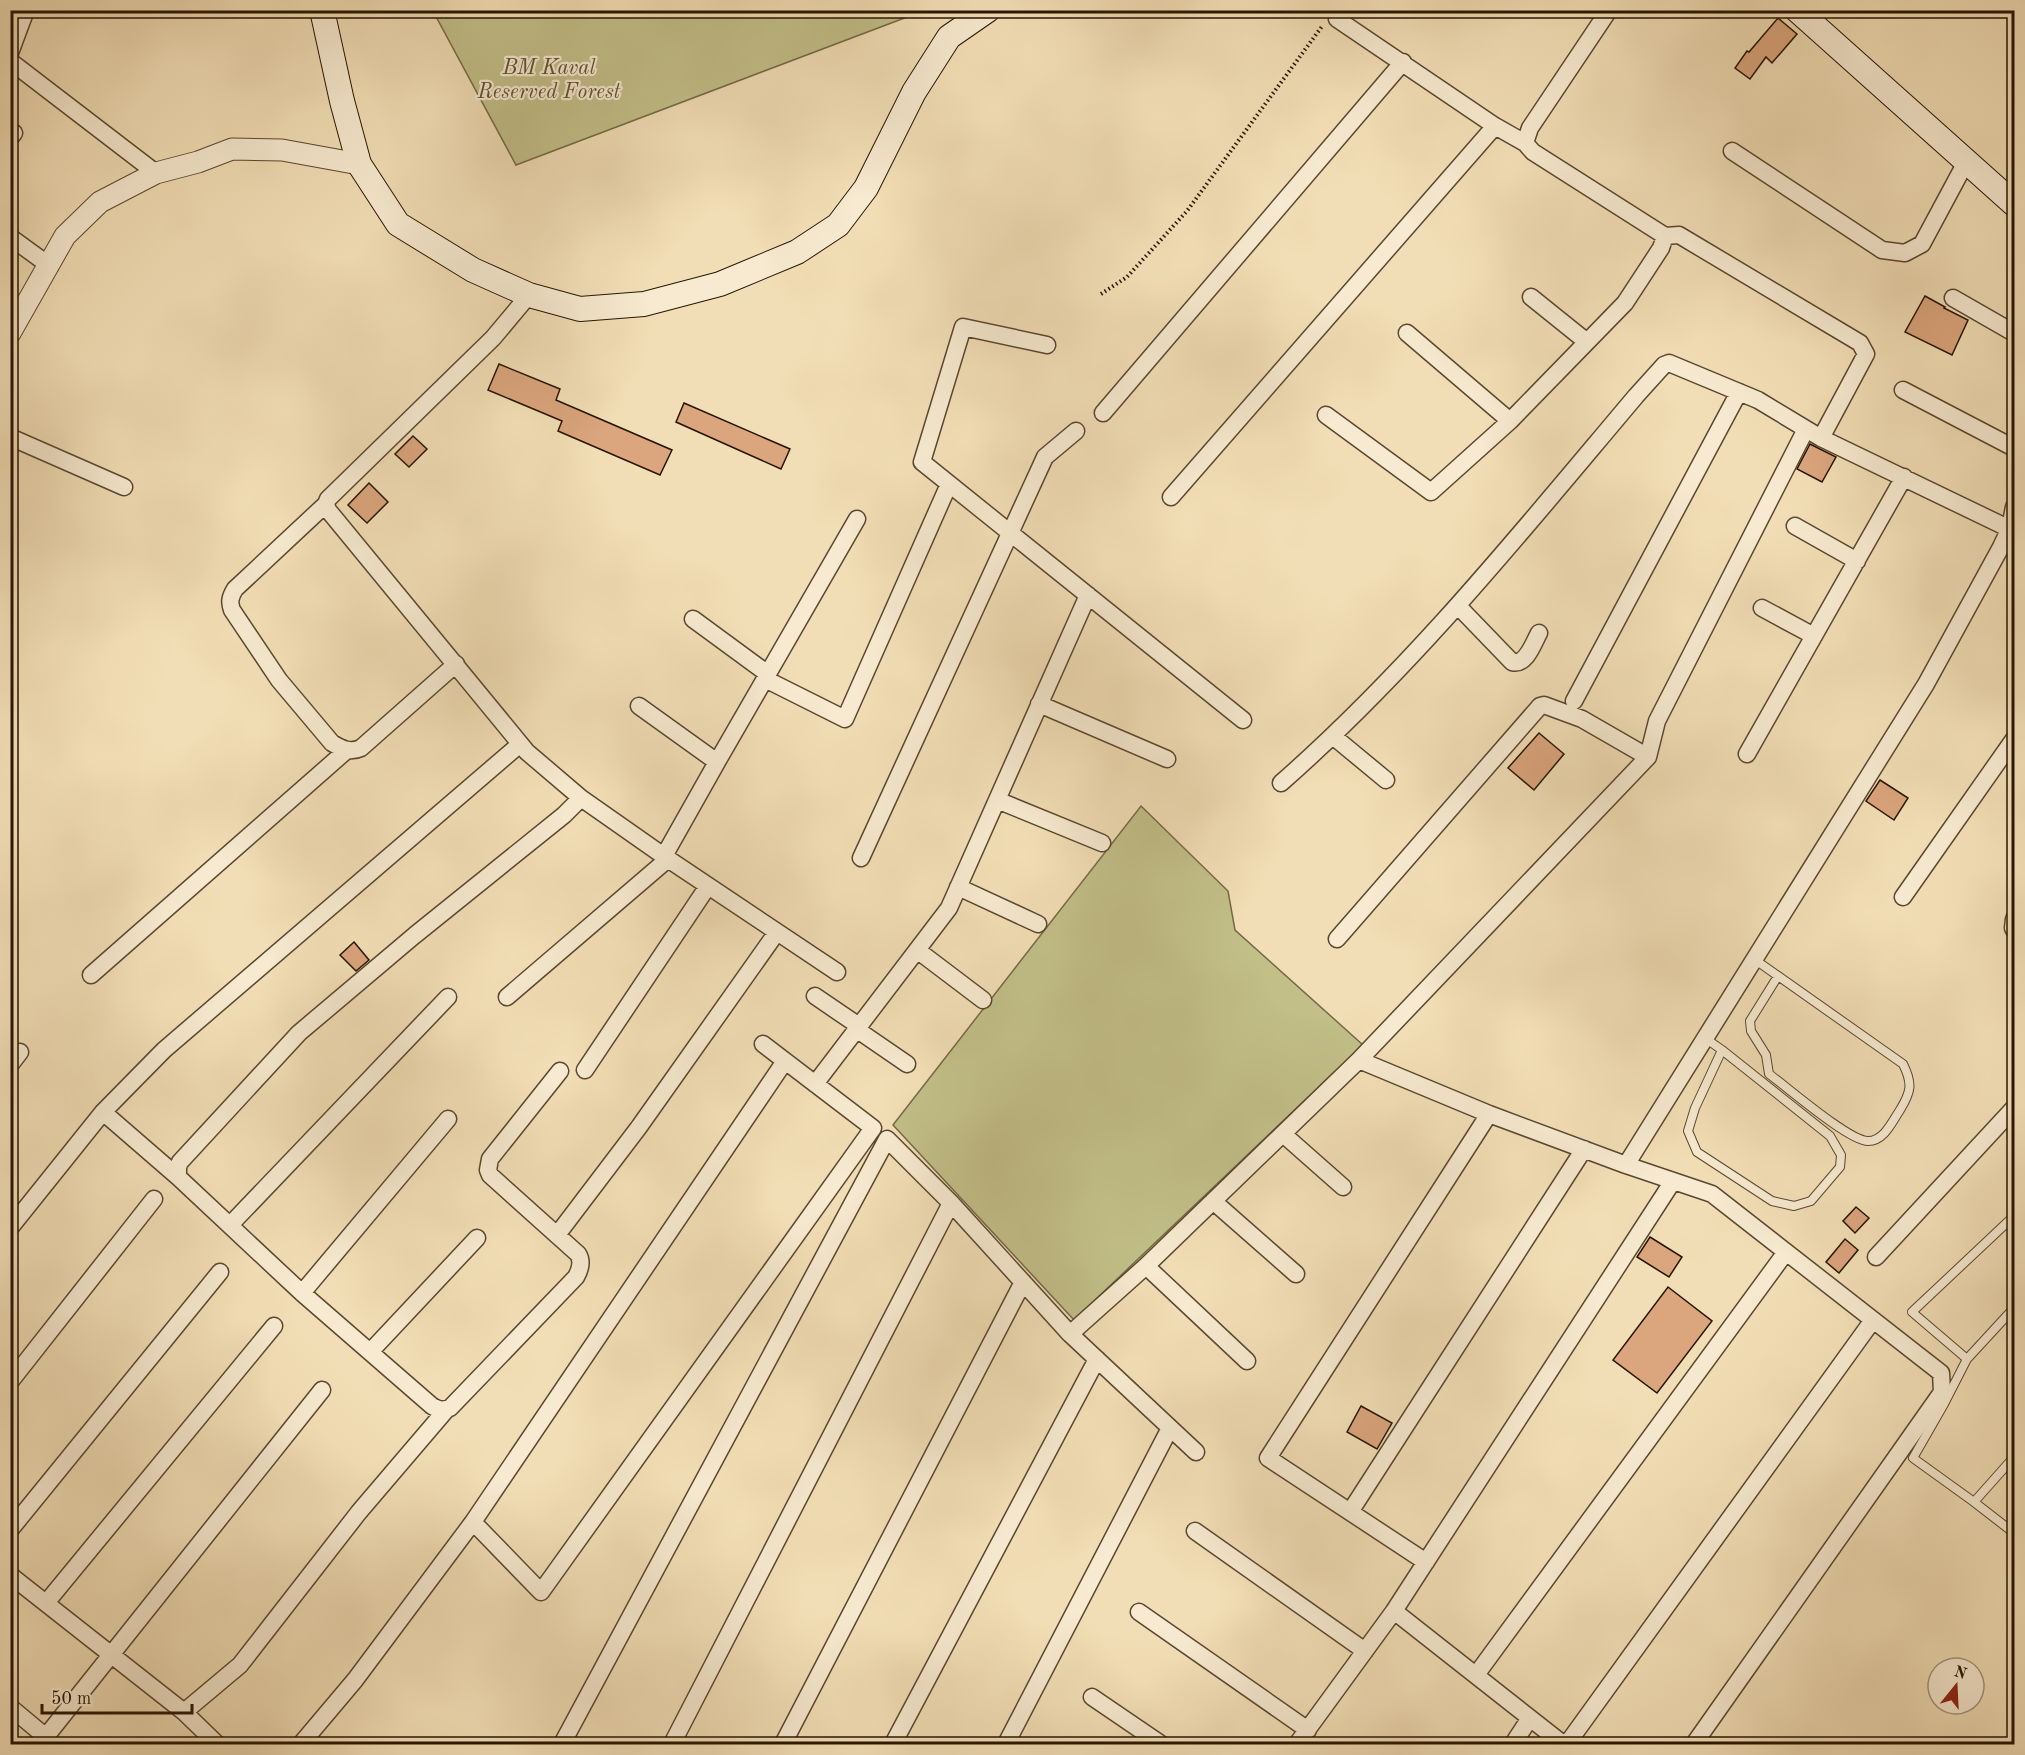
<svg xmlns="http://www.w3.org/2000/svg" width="2025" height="1755" font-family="'Old Standard TT',serif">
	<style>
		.green { fill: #c2bf89; stroke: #746a46; stroke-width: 1.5 }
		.building { fill: #dba57d; stroke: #271502; stroke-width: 1.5 }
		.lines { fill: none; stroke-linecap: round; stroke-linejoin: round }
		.service-casing { stroke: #5a472f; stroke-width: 10 }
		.minor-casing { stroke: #5a472f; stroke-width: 19 }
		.tertiary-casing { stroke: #5a472f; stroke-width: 23 }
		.secondary-casing { stroke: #271502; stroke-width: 26 }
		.path { stroke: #271502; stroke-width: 4; stroke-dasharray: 1.5 3; stroke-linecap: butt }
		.service { stroke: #f7ead0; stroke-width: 8 }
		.minor { stroke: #f7ead0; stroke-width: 16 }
		.tertiary { stroke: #f7ead0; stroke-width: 21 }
		.secondary { stroke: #f7ead0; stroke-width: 24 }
		.labels { text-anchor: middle; stroke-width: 4.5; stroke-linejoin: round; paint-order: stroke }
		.park-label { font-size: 21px; font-style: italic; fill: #5d5031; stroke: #f7ead0 }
	</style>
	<rect width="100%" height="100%" fill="#f2deb6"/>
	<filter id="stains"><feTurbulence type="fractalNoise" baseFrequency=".00333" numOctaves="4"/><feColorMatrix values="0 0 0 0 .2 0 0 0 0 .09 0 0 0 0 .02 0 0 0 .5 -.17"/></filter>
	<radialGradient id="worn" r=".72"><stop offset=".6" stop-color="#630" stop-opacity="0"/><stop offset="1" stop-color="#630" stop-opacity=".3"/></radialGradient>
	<!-- green -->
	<path class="green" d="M433 11H923L516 165Z
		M1141 806 1228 891 1235 930 1363 1045 1074 1320 893 1125Z"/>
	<!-- building -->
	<path class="building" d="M1778 18 1797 34 1772 63 1766 57 1750 79 1735 68 1747 51 1749 52Z
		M1925 296 1945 307 1944 308 1968 320 1952 355 1905 332Z
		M499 364 560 389 556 400 672 450 660 475 558 431 562 421 488 390Z
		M684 403 790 449 781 469 676 422Z
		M413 436 427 449 409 467 395 454Z
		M1810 444 1836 457 1822 482 1797 469Z
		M369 483 388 502 367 523 348 505Z
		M1539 733 1564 754 1534 790 1508 768Z
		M1880 780 1908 798 1894 820 1866 801Z
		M354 942 369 960 356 971 340 955Z
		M1856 1207 1869 1218 1855 1233 1843 1221Z
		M1650 1237 1682 1257 1669 1277 1637 1257Z
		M1845 1239 1858 1250 1839 1273 1826 1262Z
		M1668 1287 1712 1321 1657 1393 1613 1360Z
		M1361 1406 1392 1423 1377 1449 1347 1432Z"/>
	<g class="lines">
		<defs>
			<path id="service" d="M1754 959 1903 1064C1913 1084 1911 1092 1900 1110 1892 1122 1884 1141 1868 1141 1849 1141 1787 1087 1769 1074L1766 1055 1751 1031 1750 1021 1778 976
				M1705 1038 1722 1050 1830 1136 1841 1155 1840 1167 1811 1201 1794 1206 1772 1201 1697 1152 1688 1131 1695 1108 1722 1050
				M2014 1216 1912 1312 1967 1359 2014 1308
				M1967 1359 1944 1404 1913 1458 1974 1502 2014 1457
				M1974 1502 2014 1533"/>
			<path id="minor" d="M1337 19 1495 126 1525 143
				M10 53 26 10
				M10 61 156 173
				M10 138 14 133
				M1732 151 1882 250 1905 253 1922 244 1966 162
				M1665 236 1679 235 1860 343 1866 354 1821 438
				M10 237 50 266
				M529 295 493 338 328 499 326 504 328 510 527 752 581 798 668 859 837 972
				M1531 297 1587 342
				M1953 298 2014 333
				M1407 333 1510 421
				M1047 345 963 327 922 462 1243 720
				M1903 390 2014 448
				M1103 413 1403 62
				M1326 415 1431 492 1510 421 1625 303 1661 248 1665 236 1533 152 1525 143 1530 128 1609 10
				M10 437 124 487
				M1171 497 1495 126
				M326 504 235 589C230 597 229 602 232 610L279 680 332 743C342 749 350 753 361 748L456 664
				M1795 526 1857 561
				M1458 606 1512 662C1526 666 1533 644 1539 633
				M1762 608 1814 636
				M693 619 768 674
				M765 679 845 719 949 484
				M1574 701 1739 392
				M1039 704 1167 759
				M639 706 717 762 664 856
				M1334 737 1386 780
				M1747 754 1904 477
				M717 762 857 519
				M1281 783C1413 667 1523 530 1636 396L1664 365 1669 363 1758 400 1821 438 2014 531
				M997 800 1102 843
				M861 858 1045 457 1076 431
				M958 887 1038 924
				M1903 897 2014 739
				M2014 919 2013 928 2014 930
				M1337 939 1540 706 1544 705 1582 719 1648 757
				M917 950 983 1000
				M91 975 347 750
				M815 996 859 1026
				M507 997 668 859
				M856 1029 907 1064
				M763 1044 873 1128 541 1592 473 1522 785 1061
				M1359 1060 1489 1114 1626 1165
				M10 1065 20 1052
				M585 1070 708 886
				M560 1071 490 1159 488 1170 490 1175 578 1254C583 1262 580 1270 576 1277L450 1408 440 1410 432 1406 302 1293 178 1177V1167L180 1162 299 1033 415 935 564 815 581 798
				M815 1084 949 908 1088 595
				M103 1112 178 1177
				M1283 1134 1343 1187
				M1213 1201 1296 1274
				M230 1225 448 997
				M10 1228 103 1112 164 1050 519 745
				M557 1235 639 1127 777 932
				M1876 1257 2014 1108
				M1146 1266 1247 1361
				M302 1293 448 1119
				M370 1352 477 1238
				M10 1382 154 1199
				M1196 1452 1070 1334 1146 1266 1359 1060 1648 757 1657 721 1806 429
				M1350 1512 1584 1149
				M10 1530 220 1272
				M1195 1531 1365 1651
				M1426 1562 1268 1458 1489 1114
				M10 1575 184 1712 217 1744
				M46 1603 274 1326
				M1139 1612 1308 1730
				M1476 1675 1786 1252
				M1092 1697 1161 1744
				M10 1707 46 1737
				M184 1712 240 1665 359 1512 446 1410
				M40 1744 322 1390
				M301 1744 355 1680 473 1522
				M562 1744 887 1139 951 1203 1070 1334
				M672 1744 951 1203
				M783 1744 1023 1282
				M893 1744 1097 1359
				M1006 1744 1170 1428
				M1297 1744 1394 1611
				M1513 1744 1530 1718
				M1563 1744 1394 1611 1673 1181
				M1567 1744 1873 1320
				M1694 1744 1942 1392 1941 1373 1712 1194 1626 1165 1926 684 2001 547 2010 528 2014 507"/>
			<path id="tertiary" d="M10 333 65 236 100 202 156 173 198 162 232 149 282 150 359 164"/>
			<path id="secondary" d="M322 10 342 101 359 164 398 224 473 270 529 295 580 309 644 304 720 284 797 252 838 225 866 188 914 92 949 37 988 10
				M1797 10 2014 204"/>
		</defs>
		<!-- service casing -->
		<use href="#service" class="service-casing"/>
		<!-- minor casing -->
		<use href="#minor" class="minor-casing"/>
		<!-- tertiary casing -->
		<use href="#tertiary" class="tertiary-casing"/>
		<!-- secondary casing -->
		<use href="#secondary" class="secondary-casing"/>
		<!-- path -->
		<path class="path" d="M1101 294 1127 277 1187 211 1323 25"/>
		<!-- service -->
		<use href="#service" class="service"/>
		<!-- minor -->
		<use href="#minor" class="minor"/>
		<!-- tertiary -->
		<use href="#tertiary" class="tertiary"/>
		<!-- secondary -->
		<use href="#secondary" class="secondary"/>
	</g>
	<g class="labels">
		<!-- park labels -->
		<g class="park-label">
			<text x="549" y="74">BM Kaval<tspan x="549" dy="24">Reserved Forest</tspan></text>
		</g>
	</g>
	<!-- margin -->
	<rect width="2025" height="1755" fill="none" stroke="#f2deb6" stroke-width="36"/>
	<rect x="12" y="12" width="2001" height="1731" fill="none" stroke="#271502" stroke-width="3"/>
	<rect x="18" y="18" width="1989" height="1719" fill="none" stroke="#271502" stroke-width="1.5"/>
	<!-- north arrow -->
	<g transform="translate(1956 1686) rotate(18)"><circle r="28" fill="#f7ead0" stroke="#a4957e" stroke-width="1.5"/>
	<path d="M0-4.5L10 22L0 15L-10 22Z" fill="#8f2418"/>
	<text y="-9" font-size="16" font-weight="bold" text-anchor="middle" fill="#271502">N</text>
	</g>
	<!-- scale -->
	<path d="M42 1704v9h150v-9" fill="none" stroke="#271502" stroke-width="3"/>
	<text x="51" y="1704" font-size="18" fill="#271502" stroke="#f7ead0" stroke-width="4.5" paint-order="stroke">50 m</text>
	<rect width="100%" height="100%" filter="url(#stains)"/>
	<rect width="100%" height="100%" fill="url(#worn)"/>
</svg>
